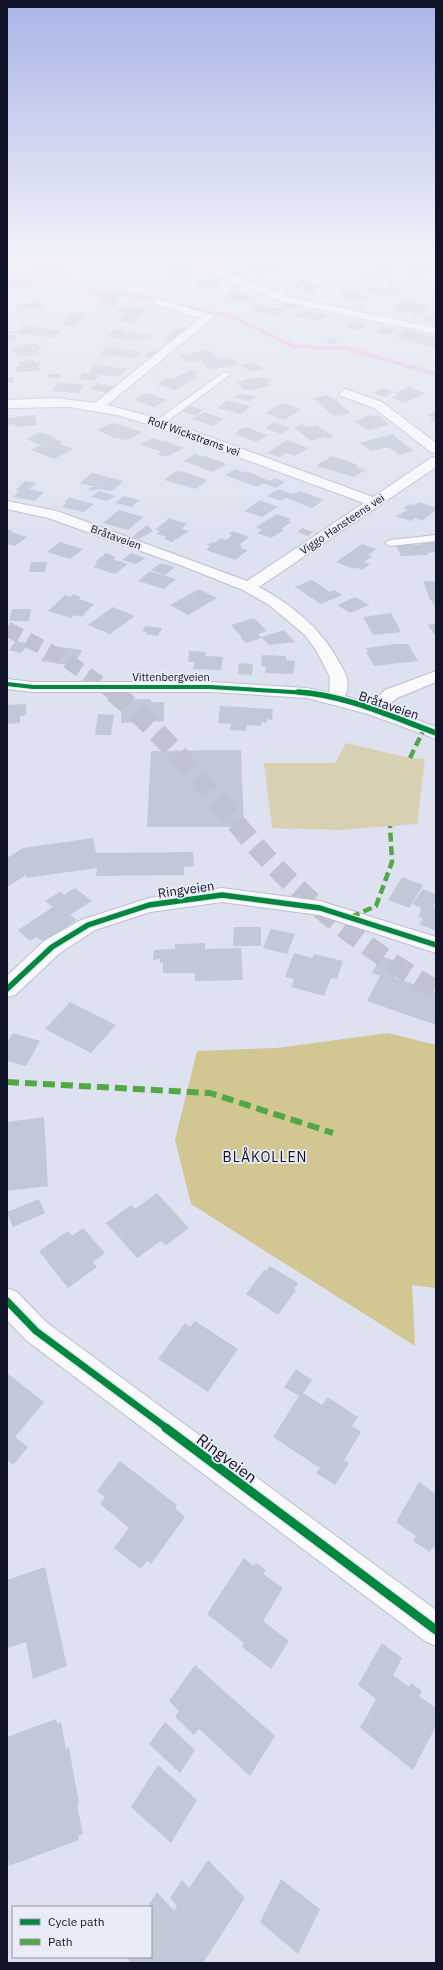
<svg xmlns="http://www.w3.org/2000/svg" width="443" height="1970" font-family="'IBM Plex Sans',sans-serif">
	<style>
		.green { fill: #d8d0b2 }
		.forest { fill: #d2c693 }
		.water { fill: #eeb5e5 }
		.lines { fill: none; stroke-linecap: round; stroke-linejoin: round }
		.stream { stroke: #eeb5e5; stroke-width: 4 }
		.river { fill: #eeb5e5; fill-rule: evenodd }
		.building { fill: #c1c9d9 }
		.primary-tunnel-far1 { stroke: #bfc2d1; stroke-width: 15; stroke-dasharray: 15 8; stroke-linecap: butt }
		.primary-tunnel { stroke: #bfc2d1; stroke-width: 20; stroke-dasharray: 20 10; stroke-linecap: butt }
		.lane-casing { stroke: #bcbfd0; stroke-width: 2 }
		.street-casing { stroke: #bcbfd0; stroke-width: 2 }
		.lane { fill: #fafafd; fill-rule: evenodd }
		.street { fill: #fafafd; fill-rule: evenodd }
		.quiet-far1 { stroke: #51a844; stroke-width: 4.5; stroke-dasharray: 9 4.5; stroke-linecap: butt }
		.quiet { stroke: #51a844; stroke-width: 6; stroke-dasharray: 12 6; stroke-linecap: butt }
		.cycleway-far3-casing { stroke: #e9ebf7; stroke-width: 5.5 }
		.cycleway-far2-casing { stroke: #e9ebf7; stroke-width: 8 }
		.cycleway-far1-casing { stroke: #e9ebf7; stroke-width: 10 }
		.cycleway-casing { stroke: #e9ebf7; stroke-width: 12 }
		.cycleway-far3 { stroke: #00873e; stroke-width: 4 }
		.cycleway-far2 { stroke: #00873e; stroke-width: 5.5 }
		.cycleway-far1 { stroke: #00873e; stroke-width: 7 }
		.cycleway { stroke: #00873e; stroke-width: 9 }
		.labels { text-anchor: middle; stroke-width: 3.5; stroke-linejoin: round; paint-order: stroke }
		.far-street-label { font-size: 11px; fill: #111428; stroke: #e9ebf7 }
		.street-label { font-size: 13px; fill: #111428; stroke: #e9ebf7 }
		.neighbourhood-label { font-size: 14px; letter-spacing: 1px; fill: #111428; stroke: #e9ebf7 }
		.near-street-label { font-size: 16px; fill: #111428; stroke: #e9ebf7 }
	</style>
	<rect width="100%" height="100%" fill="#dee1ef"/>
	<!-- green -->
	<path class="green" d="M346 743 410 758 425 759 417 824 340 830 272 828 264 763H335Z"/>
	<!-- forest -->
	<path class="forest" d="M388 1033 436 1045V1288L412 1285 415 1346 191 1204 175 1140 197 1051 277 1048Z"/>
	<!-- water -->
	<path class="water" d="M51 266 63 271 39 280 7 288V281L43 271Z"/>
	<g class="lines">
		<!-- stream -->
		<path class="stream" d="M58 268 66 272 75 285 95 294 139 296 234 318 295 347 346 348 436 374"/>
		<!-- river -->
		<path class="river" d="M56 258H78L79 260C64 282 32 285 7 291V277L40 268 55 260Z"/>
	</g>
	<!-- building -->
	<path class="building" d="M161 258 162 259 137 264 129 259Z
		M215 258H247L240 261 246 263 236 266Z
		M332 258H364L369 260 352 266 349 265 353 263Z
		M166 261 172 264 158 267 152 263Z
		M177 265 183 269 190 270 193 272H190L197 275 186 279 182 277 186 276 183 275 175 276 160 273 171 270 167 268Z
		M265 265 279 270 262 275 248 270Z
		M383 267 394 270 374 282 363 280Z
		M417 267 432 271 420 279 405 276Z
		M243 272 251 276 244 278 235 274Z
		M205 279H211L222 284 204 291 191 285Z
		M391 279 402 282 397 285 389 283 390 282 387 281Z
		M303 280 307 282 321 285 313 292 289 288Z
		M371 285 401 291 390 299 389 298 392 296 387 294 383 297 378 296 381 293 364 290Z
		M350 290 355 291 353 293 370 296 362 302 337 297 344 291Z
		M236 291 255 298 240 303 224 296Z
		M112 297 120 298 115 305H99L101 303H99L104 298Z
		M403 299 419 303 417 304 430 307 420 315 392 308Z
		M45 302V309L18 311 16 304Z
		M286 303 298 306 291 311 279 308Z
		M255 305H259L285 310 276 316 251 310Z
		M121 306 147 309 132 323 117 321 125 313 115 312Z
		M307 310 312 311 311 312 327 315 320 321 295 316 302 311Z
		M72 314 86 315 74 327 63 326 65 324 63 323Z
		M430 316 436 318V322L434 323 423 320Z
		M353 321 367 324 360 330 346 328Z
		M24 325 62 331 53 338 16 333Z
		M382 326 397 329 389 335 375 332Z
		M177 327 192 330 185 335 171 333Z
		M114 329 141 334 153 333 149 338 145 337 142 341 108 337Z
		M405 330 436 338V348L395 336Z
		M170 333 183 336 177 341 164 339Z
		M7 335H16L14 341H7Z
		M329 338 339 341 333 345 326 342 328 341H325Z
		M38 344V346H41V350H38L39 355 17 356V352L13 353V348H17V345Z
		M108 347 142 352 133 359 100 354Z
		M209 350 219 359 231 357 239 364 209 370 201 363 204 362 201 360 188 362 180 355Z
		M149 351 159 352 154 357 144 356Z
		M34 360V362H39V371L16 372V366H19V361Z
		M253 362 264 369 251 372 240 365Z
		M95 365 119 368H127L119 377 89 373Z
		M190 370 200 372 193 376 198 377 175 390 157 384 169 377 173 379Z
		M83 373 99 375 94 381 78 379Z
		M48 374H61V378H48Z
		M14 377V383H7V378Z
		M253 378H266L271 382 267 383 270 386 253 390H244L236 382Z
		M57 383H66L84 385 79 393 52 391Z
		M97 383 115 387 107 393 89 389Z
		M408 387 425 393 405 403 391 398 397 395 394 394Z
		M383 388 394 392 384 397 373 393Z
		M147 393 167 400 154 407 134 400Z
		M240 393 256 397 250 401 234 398Z
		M328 395 342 404H340L351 413 334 416 313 398Z
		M227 400 250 406 241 414 217 408Z
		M282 403 302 409 284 420 265 413Z
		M191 406 203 410 197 414 199 415 204 412 224 419 212 426 192 419 197 416 181 411Z
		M436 411V422L430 420 434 418 427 415Z
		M35 415 37 425 15 427V424L7 425V418Z
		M371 415 373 417 379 415 389 425 368 430 354 421 365 418 363 417Z
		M274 422 290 428 281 434 265 428Z
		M111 423 121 425 142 432 128 440 114 438 97 430Z
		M301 424 309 427 316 425 334 436 328 439 324 437 312 441 294 428Z
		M246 427 268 435 256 442 235 434 240 429Z
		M40 432 55 437 53 438 63 442 60 444 73 449 54 459 31 450 41 445 26 439Z
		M392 434 414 451 399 455 388 447 371 451 359 443Z
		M153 438 161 441 163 440 184 448 166 457 157 454 161 452 140 444Z
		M287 440 308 448 295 456 287 453 279 457 267 453Z
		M195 454 203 457 205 456 227 464 212 472 184 461Z
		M332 456 351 462 358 466 356 467 365 470 354 477 316 466Z
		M236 469 244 473 246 471 270 481 275 478 285 482 275 488 263 483 257 487 225 475Z
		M176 471 184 472 207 480 196 489 164 480Z
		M92 473 123 481 112 491 97 489 94 491 87 490 91 487H97L80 483Z
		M25 481 37 483 29 489 44 492 35 501 13 497 19 491 16 490Z
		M278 489 292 494 300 491 324 500 312 508 286 498 281 501 267 496Z
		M99 491 115 496 107 501 91 497Z
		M124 496 140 500 131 507 115 503Z
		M70 497 74 499 94 504 83 512 62 507 67 502H64Z
		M260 500 278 507 262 517 244 511Z
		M419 502 436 508V510L422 521 415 518 411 521 395 516 408 510 403 508 410 504 414 505Z
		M119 510 143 517 128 530 103 523Z
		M277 514 291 519 288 521 291 522 281 529 284 530 271 538 257 533 262 530 256 527Z
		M169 518 187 524 181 529 189 531 172 542 164 539 167 537 157 534 160 531 155 530Z
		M147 525 153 531 139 539 132 537Z
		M302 528 313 532 308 536 297 532Z
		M7 529 13 531 11 532 27 537 15 546 7 544Z
		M232 531 249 537 239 545 243 546 240 548 248 550 235 560 206 550 210 546 207 545 212 542 214 543 221 538 226 540 232 535 229 534Z
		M436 541V552L427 553 428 555 401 556 395 544 414 543 415 545 422 544 421 542Z
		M60 542 83 549 70 559 47 552Z
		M362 544 376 549 368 555 372 556 364 562 370 564 362 570 356 567 354 569 336 562Z
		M106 553 116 557 113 559 128 564 115 574 93 567 98 563 95 562Z
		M131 553 145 558 136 564 122 560Z
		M31 562H47L45 572H29Z
		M161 563 175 567 165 575 151 570Z
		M150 571 176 579 164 589 138 581Z
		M312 580 330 592 334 590 342 595 321 604 295 587Z
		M423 581H436V606H434L432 600H430Z
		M199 589 217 598 188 615 170 605Z
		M73 594 81 597 79 599 94 604 81 617 74 615 71 618 48 611 65 595 70 597Z
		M355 597 369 605 350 613 337 605Z
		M113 607 135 616 110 634 88 625Z
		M12 609H31L29 621H9Z
		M391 613 401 632 373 635 363 617Z
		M254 618 267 631 258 634 262 638 246 643 240 637H242L231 625Z
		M436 623V636L427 625Z
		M145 626 162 628 158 636 145 634 147 632 142 631Z
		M284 630 295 642 269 645 261 637Z
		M16 641 29 644 21 653 9 650Z
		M396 644H408L418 661 374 666 366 652H368L366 648Z
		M50 646 60 647 82 650 74 666 41 661Z
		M189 651 206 652 205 656 223 657 221 670 193 669 195 662H188Z
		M262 655 286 656V660L295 661 293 674 265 673 266 667 261 666Z
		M239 663 253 664 252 675 238 674Z
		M151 699V702H164V721L121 723 122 700Z
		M26 704V715L20 716V723L7 724V705Z
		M220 706 273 709 272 720 267 719V723L261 722V726L247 725 246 731 230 730 231 724 218 723Z
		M98 714 114 715 111 735H95Z
		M241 750 244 827H147L151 751Z
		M93 838 96 853 193 852 194 866 184 867V875L96 876 97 868 26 878V875L7 887V858L23 848Z
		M402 877 423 885 409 908 388 900Z
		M75 888 92 901 70 915 77 920 43 942 37 937 30 941 18 930 53 907 45 901 61 891 64 895Z
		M423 889 436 894V902L433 906 436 907V931L419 924 423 919 418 916 421 911 420 907 412 904Z
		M234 927H261V946H233Z
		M271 929 295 934 287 954 263 948Z
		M205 943V949L241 948 243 980 195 981V973H163V963H160V959L153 960 154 950 175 949V944Z
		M294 953 312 958 314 954 343 961 337 979 331 978 324 996 291 987 294 979 285 977Z
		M381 956 402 963 395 978 436 992V1025L367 1001 380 976 372 973Z
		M70 1002 116 1025 91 1053 45 1029Z
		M13 1033 40 1041 26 1066 7 1061V1043Z
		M44 1117 48 1186 7 1191V1122Z
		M157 1193 189 1228 168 1244 165 1245 161 1241 137 1258 106 1223 131 1205 135 1209Z
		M39 1199 45 1213 13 1227 7 1212Z
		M83 1228 105 1253 93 1262 97 1267 68 1288 39 1251 68 1231 72 1236Z
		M270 1266 298 1283 294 1289 296 1290 278 1315 246 1294 264 1270 266 1271Z
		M195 1321 238 1349 208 1392 158 1359 185 1323 190 1327Z
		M296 1369 312 1380 303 1393 322 1405 328 1397 358 1417 352 1426 361 1432 344 1460 349 1463 335 1485 316 1473 320 1468 273 1437 299 1396 284 1387Z
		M7 1373 44 1402 15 1437 28 1447 13 1465 7 1460Z
		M120 1461 177 1505 175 1508 185 1517 151 1564 147 1561 141 1569 114 1548 129 1528 100 1504 105 1497 97 1491Z
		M419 1482 436 1494V1549L433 1547 430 1552 413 1541 416 1536 396 1522Z
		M244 1558 254 1566 256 1563 266 1570 263 1574 283 1588 263 1621 289 1641 271 1669 242 1647 244 1643 207 1614Z
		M45 1567 67 1666 33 1679 26 1642 7 1648V1580Z
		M382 1643 402 1658 393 1675 409 1687 411 1683 422 1691 419 1696 436 1708V1726L413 1770 360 1728 376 1699 358 1685Z
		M195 1665 275 1736 250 1776 199 1729 194 1735 175 1717 179 1711 169 1701Z
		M56 1719 57 1724 61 1722 66 1749 69 1748 79 1803 77 1804 83 1834 78 1836 79 1840 9 1866 7 1852V1737Z
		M165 1722 195 1750 180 1773 149 1744Z
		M158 1765 197 1800 171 1843 131 1807Z
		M208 1860 245 1898 203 1963H131L126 1957H151V1907H147L157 1892 174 1911 177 1906 170 1898 182 1880 189 1888Z
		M281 1879 320 1909 298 1954 260 1922Z"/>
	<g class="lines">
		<!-- primary-tunnel-far1 -->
		<path class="primary-tunnel-far1" d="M7 629 63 658 114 693"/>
		<!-- primary-tunnel -->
		<path class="primary-tunnel" d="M113 692C171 738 215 802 265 856 315 910 373 953 436 990"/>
		<defs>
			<path id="lane" d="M224 372 231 374 162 425H156V421Z
				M436 535V541L390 546 385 543 390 540Z"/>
			<path id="street" d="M175 258H189L290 297 436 328V334L283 302 176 260Z
				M399 258H418L436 262V268L400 260Z
				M159 299 212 315 214 317 107 405 164 420 373 497 431 458 436 457V467L259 587C292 605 321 628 339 662 346 674 351 683 345 696L371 704 385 690 436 671V682L397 698 386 708 436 727V739L368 714 307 698 210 692H33L7 689V679L33 682H210L307 688 329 693 330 677 316 650 305 635 269 605 243 590 180 565 48 518 7 509V501L57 511 247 581 364 503 154 426 117 415 69 407 7 408V400L56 398 95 403 200 318 155 304 154 302Z
				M345 389 382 402 436 443V453L431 452 374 408 341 396 339 393Z
				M222 888 320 901 436 937V953L319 915 222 902 150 912 95 930 60 953 15 995 7 997V976L44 941 81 920 149 898Z
				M7 1288 17 1292 46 1322 436 1610V1646L425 1641 26 1340 7 1320Z"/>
		</defs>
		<!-- lane casing -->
		<use href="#lane" class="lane-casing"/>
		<!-- street casing -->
		<use href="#street" class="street-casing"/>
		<!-- lane -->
		<use href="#lane" class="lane"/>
		<!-- street -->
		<use href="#street" class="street"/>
		<!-- quiet-far1 -->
		<path class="quiet-far1" d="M410 758 424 729
			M351 917 376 906 392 862 390 826"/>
		<!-- quiet -->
		<path class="quiet" d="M7 1082 210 1093 333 1133"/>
		<defs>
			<path id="cycleway-far3" d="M7 684 33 687H210L309 693"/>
			<path id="cycleway-far2" d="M298 692C346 695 392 717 436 733
				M7 989 52 947 88 925 149 905 222 895 320 908 436 945"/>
			<path id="cycleway-far1" d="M7 1301 36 1331 168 1429"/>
			<path id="cycleway" d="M166 1428 436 1630"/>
		</defs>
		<!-- cycleway-far3 casing -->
		<use href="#cycleway-far3" class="cycleway-far3-casing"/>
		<!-- cycleway-far2 casing -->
		<use href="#cycleway-far2" class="cycleway-far2-casing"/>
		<!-- cycleway-far1 casing -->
		<use href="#cycleway-far1" class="cycleway-far1-casing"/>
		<!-- cycleway casing -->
		<use href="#cycleway" class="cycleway-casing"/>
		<!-- cycleway-far3 -->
		<use href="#cycleway-far3" class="cycleway-far3"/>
		<!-- cycleway-far2 -->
		<use href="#cycleway-far2" class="cycleway-far2"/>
		<!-- cycleway-far1 -->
		<use href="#cycleway-far1" class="cycleway-far1"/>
		<!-- cycleway -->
		<use href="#cycleway" class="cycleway"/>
	</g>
	<!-- sky -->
	<linearGradient id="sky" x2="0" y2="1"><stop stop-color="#aab4e7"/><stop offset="0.48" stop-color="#f0f2f8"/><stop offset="1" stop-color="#f0f2f8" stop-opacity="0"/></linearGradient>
	<rect width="443" height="534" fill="url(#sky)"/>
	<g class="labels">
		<!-- far-street labels -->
		<g class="far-street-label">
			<text transform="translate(194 436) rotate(20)" y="4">Rolf Wickstrøms vei</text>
			<text transform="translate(342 524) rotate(-34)" y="4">Viggo Hansteens vei</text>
			<text transform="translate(116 537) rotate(20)" y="4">Bråtaveien</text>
			<text x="171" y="681">Vittenbergveien</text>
		</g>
		<!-- street labels -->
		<g class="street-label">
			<text transform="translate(389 705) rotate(19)" y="5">Bråtaveien</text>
			<text transform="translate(186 889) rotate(-8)" y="5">Ringveien</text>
		</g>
		<!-- neighbourhood labels -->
		<g class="neighbourhood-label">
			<text x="265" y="1162">BLÅKOLLEN</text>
		</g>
		<!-- near-street labels -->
		<g class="near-street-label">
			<text transform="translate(227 1458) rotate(37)" y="6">Ringveien</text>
		</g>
	</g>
	<!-- border -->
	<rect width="443" height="1970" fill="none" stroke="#111428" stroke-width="16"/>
	<!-- legend -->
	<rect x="12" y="1906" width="140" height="52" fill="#e9ebf7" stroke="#9395a4"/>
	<rect x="20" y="1919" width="20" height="6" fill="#00873e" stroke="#9395a4"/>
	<text x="48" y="1926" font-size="12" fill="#111428">Cycle path</text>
	<rect x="20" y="1939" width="20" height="6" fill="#51a844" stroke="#9395a4"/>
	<text x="48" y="1946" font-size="12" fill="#111428">Path</text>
</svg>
